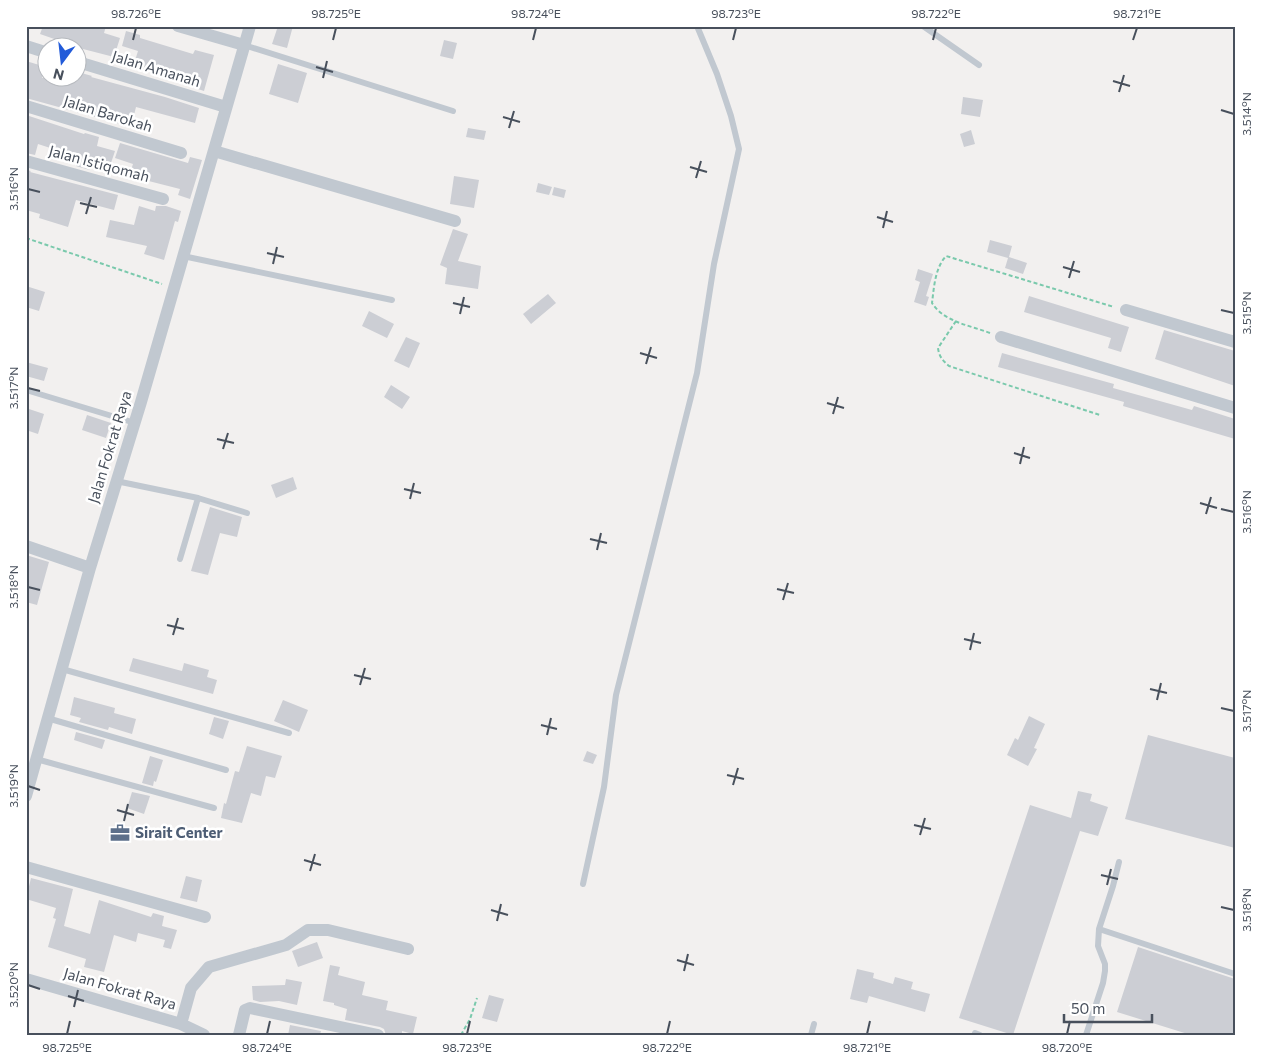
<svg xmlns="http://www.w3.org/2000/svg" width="1261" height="1061" font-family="Commissioner,sans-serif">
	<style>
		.building { fill: #ccced4 }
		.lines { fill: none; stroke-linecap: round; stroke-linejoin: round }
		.path { stroke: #7ac9ac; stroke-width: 2; stroke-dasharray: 4 2.5; stroke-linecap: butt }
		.service { stroke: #c1c8d0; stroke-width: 6 }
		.minor { stroke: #c1c8d0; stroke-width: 12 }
		.ticks { fill: none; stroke: #48505c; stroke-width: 2 }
		.labels { text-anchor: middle; stroke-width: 5; stroke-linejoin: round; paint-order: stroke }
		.street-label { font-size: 15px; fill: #48505c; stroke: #fff }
		.service-label { font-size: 15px; font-weight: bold; fill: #4e5e75; stroke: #fff; text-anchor: start }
		.neatline { fill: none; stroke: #48505c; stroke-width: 2 }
		.ticks-label { font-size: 12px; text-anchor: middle; fill: #48505c }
	</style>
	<rect width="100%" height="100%" fill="#f2f0ef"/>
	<!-- building -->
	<path class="building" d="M43 26H106L104 33 120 38 114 57 83 49 40 34Z
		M278 26H293L287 48 272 44Z
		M126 31 140 35V38L193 54 195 50 214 55 204 91 186 85 187 83 133 67 138 51 122 46Z
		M444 40 457 43 453 59 440 56Z
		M26 61 46 67 42 78H78V72L92 76 91 77 165 97 199 108 195 123 136 107 131 127 26 98Z
		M278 64 307 73 298 103 269 94Z
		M963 97 983 100 980 117 961 114Z
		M26 115 84 134 85 133 99 137 97 146 115 151 110 166 93 160 90 170 76 166 78 157 38 144 35 155 26 153Z
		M468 128 486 131 484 140 466 137Z
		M971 130 975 144 964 147 960 134Z
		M120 143 188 163 190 157 202 160 190 199 178 195 180 189 129 176 133 164 115 158Z
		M26 170 31 171 30 172 118 195 114 210 76 200 68 227 39 218 40 214 26 210Z
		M454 176 479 180 474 208 450 204Z
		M538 183 552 187 549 195 536 192Z
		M554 187 566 190 564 198 552 195Z
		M139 206 155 211 156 206H166L181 211 178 222 175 221 164 260 144 254 147 246 106 237 110 220 134 225Z
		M453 229 468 234 458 261 481 266 478 289 445 284 447 268 440 265Z
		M990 240 1012 246 1009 257 1027 263 1023 274 1005 268 1008 258 987 252Z
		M918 269 933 274 926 296 929 297 926 306 914 302 920 282 915 280Z
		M26 286 45 292 39 311 26 307Z
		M548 294 556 303 531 324 523 314Z
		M1029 296 1129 327 1121 352 1108 348 1111 338 1024 312Z
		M369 311 394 324 387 338 362 326Z
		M1164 330 1235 351V386L1155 359Z
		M406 337 420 343 409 368 394 361Z
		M1002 353 1114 384 1113 388 1192 410 1194 406 1235 419V439L1123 406 1124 402 998 367Z
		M26 362 48 368 44 381 26 376Z
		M391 385 410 397 402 409 384 397Z
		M29 409 44 414 38 434 26 430V419Z
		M87 415 111 423 106 438 82 430Z
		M293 477 297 489 276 498 271 485Z
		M210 507 242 517 237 537 220 533 208 575 191 571Z
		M26 555 49 562 37 605 26 602Z
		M133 658 182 671 184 663 209 670 207 677 217 680 213 694 129 671Z
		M74 697 115 708 114 713 136 719 132 734 109 727 108 730 79 722 81 718 70 715Z
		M283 700 308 710 299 732 274 721Z
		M1029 716 1045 724 1034 748 1037 749 1028 766 1007 755 1015 738 1018 740Z
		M214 717 229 721 223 739 209 734Z
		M76 732 105 740 102 749 74 740Z
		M1148 735 1235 758V848L1125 819Z
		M247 746 282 756 275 778 266 776 261 796 251 793 242 823 221 818 224 803 226 804 235 771 239 772Z
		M587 751 597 755 593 764 583 761Z
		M150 756 163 760 156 782 154 781 153 786 142 783Z
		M1078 791 1092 794 1090 801 1108 807 1098 836 1080 831 1013 1035 959 1018 1030 805 1071 818Z
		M132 792 150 796 144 814 127 808Z
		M186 876 202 880 197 902 180 898Z
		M31 878 73 889 64 926 90 934 99 900 151 917 153 913 164 916 162 926 177 930 171 949 163 947 165 940 138 933 136 942 114 935 104 972 84 967 86 959 48 947 56 919 53 918 56 908 26 899Z
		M317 942 323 958 298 967 292 951Z
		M1138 947 1235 979V1035H1191L1117 1012Z
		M330 965 340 967 338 975 365 982 362 995 388 1001 386 1010 417 1017 413 1034 402 1031V1035H386L384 1029 380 1027 345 1020 347 1009 334 1005V1003L323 1001Z
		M857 969 874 973 873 978 893 984 895 977 913 982 911 989 930 994 925 1012 869 996 867 1003 850 999Z
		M286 979 302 982 297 1005 279 1001 260 1002 253 1000 252 986 285 985Z
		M489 995 504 999 497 1022 482 1018Z
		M290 1025 321 1031 320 1035H288Z"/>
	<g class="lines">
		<!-- path -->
		<path class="path" d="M26 238 162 284
			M956 321 938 348C939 356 942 360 949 366L1100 415
			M990 333C969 325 944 322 932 303 934 287 935 268 946 256L1114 307
			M461 1035 470 1019 477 998"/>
		<!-- service -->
		<path class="service" d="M923 26 979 65
			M244 45 453 111
			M183 256 392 300
			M26 390 135 423
			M116 481 198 498 247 513
			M180 559 198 498
			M62 669 289 733
			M47 718 226 770
			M36 759 214 808
			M1119 862 1113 886 1099 929 1235 974
			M583 884 604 787 616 695 697 373 714 264 739 149 731 116 717 74 697 26
			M975 1033 980 1035
			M811 1035 814 1024
			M1086 1035 1103 983 1105 971V964L1098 946 1099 929"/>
		<!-- minor -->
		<path class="minor" d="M178 26 244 45
			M26 46 48 53
			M78 62 226 107
			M26 106 181 153
			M214 151 455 221
			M26 161 163 199
			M1126 310 1235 342
			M1001 337 1235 408
			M26 546 90 568
			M26 796 90 568 141 402 250 26
			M26 867 205 917
			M26 979 181 1024 204 1035
			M181 1024 191 988 209 967 286 945 308 930H328L408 949
			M239 1035 245 1010 250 1008 378 1035"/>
	</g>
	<!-- ticks -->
	<path class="ticks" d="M133 40 136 28M333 40 336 28M533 40 536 28M733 40 736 28M933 40 936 28M1133 40 1137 28M316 67 333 72M323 78 327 61M1113 81 1130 86M1119 92 1124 75M1221 110 1234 114M503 117 520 122M509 128 514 111M690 167 707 172M696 178 701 161M28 189 40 192M80 203 97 207M86 214 91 197M877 217 893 222M883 228 887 211M267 253 284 257M273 264 277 247M1063 267 1080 272M1069 278 1074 261M453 303 470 307M1221 310 1234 313M460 314 464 297M640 353 657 358M646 364 651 347M28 388 40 391M827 403 844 408M833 414 838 397M217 439 234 443M223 449 228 433M1014 453 1030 458M1020 464 1024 447M404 489 421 493M410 499 414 483M1200 503 1217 508M1221 509 1234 512M1206 514 1211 497M590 539 607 543M597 550 601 533M28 587 40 590M777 589 794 593M783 600 788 583M167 625 184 629M173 635 178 618M964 639 981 643M970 650 974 633M354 675 371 679M360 685 365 668M1150 689 1167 693M1157 700 1161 683M1221 708 1234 711M541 725 557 729M547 735 551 718M727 775 744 779M733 785 738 768M28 786 40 790M117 810 134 815M124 821 128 804M914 825 931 829M920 835 925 818M304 860 321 865M310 871 315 854M1101 875 1118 879M1107 885 1111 869M1221 907 1234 910M491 910 508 915M497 921 501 904M677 960 694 965M684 971 688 954M28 985 40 989M68 996 84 1001M74 1007 78 990M67 1034 70 1021M267 1034 270 1021M467 1034 470 1021M667 1034 670 1021M867 1034 870 1021M1067 1034 1070 1021"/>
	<!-- icons -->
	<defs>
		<symbol id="office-bare" viewBox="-9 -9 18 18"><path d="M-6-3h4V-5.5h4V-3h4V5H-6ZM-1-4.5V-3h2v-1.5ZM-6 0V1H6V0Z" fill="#5c6f8a" stroke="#fff" stroke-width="2.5" paint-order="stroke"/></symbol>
	</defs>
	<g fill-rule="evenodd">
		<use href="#office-bare" x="106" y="819" width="28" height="28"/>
	</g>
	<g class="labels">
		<!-- street labels -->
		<g class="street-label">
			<text transform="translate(156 69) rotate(17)" y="5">Jalan Amanah</text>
			<text transform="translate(108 114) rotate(17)" y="5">Jalan Barokah</text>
			<text transform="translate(99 164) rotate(15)" y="5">Jalan Istiqomah</text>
			<text transform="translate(110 447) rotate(-73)" y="5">Jalan Fokrat Raya</text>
			<text transform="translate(120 989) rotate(16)" y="5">Jalan Fokrat Raya</text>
		</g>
		<!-- service labels -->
		<g class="service-label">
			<text x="135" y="838">Sirait Center</text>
		</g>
	</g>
	<!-- border -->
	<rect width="1261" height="1061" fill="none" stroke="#ffffff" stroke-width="55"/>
	<!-- north arrow -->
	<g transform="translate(62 62) rotate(195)"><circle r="24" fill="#ffffff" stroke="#b6b9be"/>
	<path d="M0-4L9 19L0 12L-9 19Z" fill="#225bd9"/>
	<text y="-8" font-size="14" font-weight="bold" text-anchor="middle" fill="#48505c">N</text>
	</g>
	<!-- scale -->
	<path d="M1064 1014v8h88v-8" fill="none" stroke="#48505c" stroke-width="2.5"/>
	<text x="1071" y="1014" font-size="15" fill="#48505c" stroke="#ffffff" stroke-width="4" paint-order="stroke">50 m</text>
	<rect x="28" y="28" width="1206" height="1006" class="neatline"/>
	<g class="ticks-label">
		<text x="136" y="18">98.726°E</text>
		<text x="336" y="18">98.725°E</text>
		<text x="536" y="18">98.724°E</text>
		<text x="736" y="18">98.723°E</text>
		<text x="936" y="18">98.722°E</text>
		<text x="1137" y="18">98.721°E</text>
		<text transform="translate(1247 114) rotate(-90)" y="4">3.514°N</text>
		<text transform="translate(14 189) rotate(-90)" y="4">3.516°N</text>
		<text transform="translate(1247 313) rotate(-90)" y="4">3.515°N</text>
		<text transform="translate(14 388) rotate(-90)" y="4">3.517°N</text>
		<text transform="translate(1247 512) rotate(-90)" y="4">3.516°N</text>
		<text transform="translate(14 587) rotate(-90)" y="4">3.518°N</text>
		<text transform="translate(1247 711) rotate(-90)" y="4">3.517°N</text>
		<text transform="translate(14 786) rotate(-90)" y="4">3.519°N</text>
		<text transform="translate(1247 910) rotate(-90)" y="4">3.518°N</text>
		<text transform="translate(14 985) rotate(-90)" y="4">3.520°N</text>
		<text x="67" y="1052">98.725°E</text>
		<text x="267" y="1052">98.724°E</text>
		<text x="467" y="1052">98.723°E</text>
		<text x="667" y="1052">98.722°E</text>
		<text x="867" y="1052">98.721°E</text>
		<text x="1067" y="1052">98.720°E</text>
	</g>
</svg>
